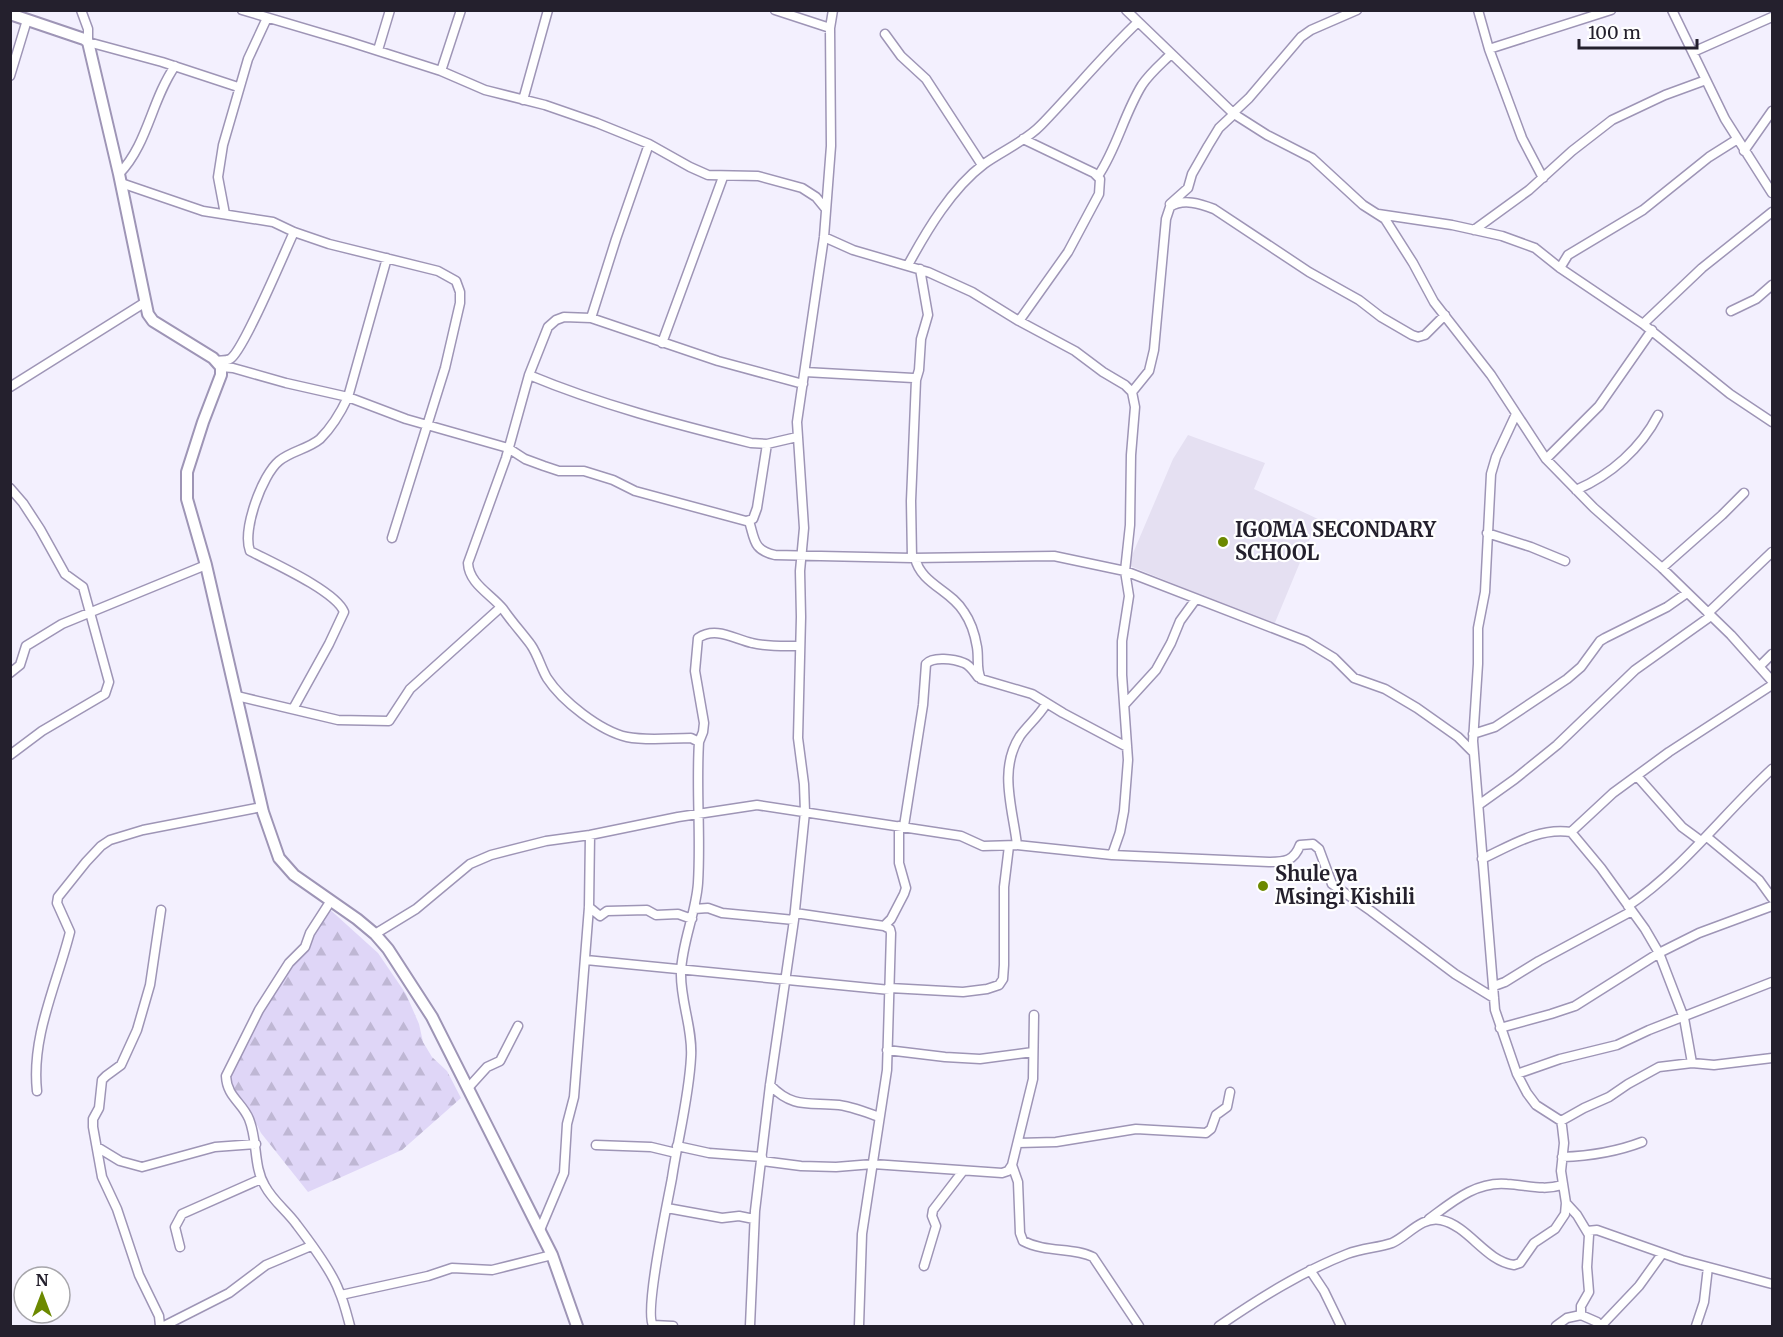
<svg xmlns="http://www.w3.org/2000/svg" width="1783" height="1337" font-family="Merriweather,serif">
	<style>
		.built { fill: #e5e0f2 }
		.forest { fill: url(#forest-firs) }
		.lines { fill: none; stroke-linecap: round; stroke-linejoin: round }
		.minor-casing { stroke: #9e95b6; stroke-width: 11 }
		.major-casing { stroke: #9e95b6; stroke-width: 14 }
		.minor { stroke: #fff; stroke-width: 8 }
		.major { stroke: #fff; stroke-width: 10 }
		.poi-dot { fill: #6c8900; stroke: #fff; stroke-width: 2 }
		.labels { text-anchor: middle; stroke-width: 4.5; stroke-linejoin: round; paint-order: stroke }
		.poi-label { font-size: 20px; font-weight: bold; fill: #24202d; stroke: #fff; text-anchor: start }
	</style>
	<defs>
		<pattern id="forest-firs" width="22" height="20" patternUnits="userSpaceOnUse" patternTransform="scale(1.5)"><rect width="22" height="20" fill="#dfd6f7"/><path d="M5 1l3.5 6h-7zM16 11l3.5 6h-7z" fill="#bfb7d4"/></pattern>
	</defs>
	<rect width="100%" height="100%" fill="#f3f0fe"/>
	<!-- built -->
	<path class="built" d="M1188 435 1265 463 1254 489 1318 519 1274 625 1128 565 1173 459Z"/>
	<!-- forest -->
	<path class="forest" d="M326 906 378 953 406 994 419 1024 423 1042 432 1057 447 1071 461 1098 402 1150 308 1192 261 1133 252 1115 236 1100 226 1078 253 1018 291 967C306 958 318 922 326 906Z"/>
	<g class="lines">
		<defs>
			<path id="minor" d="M81 10 88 29V42L162 62 238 87
				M242 10 347 41 441 71 485 90 545 105 597 123 649 144 690 167 708 175 758 176 802 188 816 197 825 208
				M775 10 830 28
				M1126 10 1234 114 1267 135 1312 158 1363 205 1385 219 1413 263 1434 302 1491 375 1546 459 1594 508 1662 568 1731 635 1772 681
				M1478 10 1489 49 1522 138 1543 178
				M1672 10 1725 119 1772 193
				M885 34 901 56 926 79 982 165
				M1489 49 1611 10
				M378 50 390 10
				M1693 52 1772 17
				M441 71 461 10
				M10 76 27 20
				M523 100 548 10
				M1233 113 1249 98 1301 37 1311 30 1357 10
				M1744 151 1772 111
				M119 174C148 144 151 101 175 66
				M1098 176C1117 148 1124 114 1142 85 1150 73 1161 64 1171 54
				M121 183 203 211 273 222 294 232 329 244 438 271 456 281 460 292V303L445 368 392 538
				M1170 204 1188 188 1192 174 1208 146 1219 128 1234 114
				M225 214 218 177 223 145 248 59 267 18
				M1378 214 1452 225 1502 236 1535 248 1560 268 1643 324 1730 394 1772 422
				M1474 230 1529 190 1572 151 1612 120 1665 95 1706 80
				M824 237 853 250 928 272 972 292 1019 321 1075 351 1103 372 1125 385 1132 392 1135 407 1131 455 1130 525 1125 571 1129 596 1122 641V675L1128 760 1124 811 1120 832 1112 855
				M908 265C927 230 952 188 984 164 1002 151 1026 141 1041 125 1074 91 1103 55 1138 22
				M1560 268 1568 255 1643 210 1709 157 1736 140
				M1731 311 1756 299 1772 285
				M591 318 616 239 649 144
				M1019 321 1068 252 1099 194 1100 179 1094 173 1023 139
				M1643 324 1702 268 1772 212
				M662 343 723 177
				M216 361C220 360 226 361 230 359 243 352 285 251 294 232
				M221 367 233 368 286 383 348 397 406 419 508 448 525 459 544 466 559 471H584L613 480 635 491 746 521 753 519 757 508 767 444
				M805 372 913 378 916 380 911 501 912 558
				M529 375C601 405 675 424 751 443L767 444 797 437
				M916 380 919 370 921 339 928 315 920 269
				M10 387 144 303
				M1132 392 1149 371 1154 350 1166 219 1170 207C1183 198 1201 204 1214 209L1309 272 1359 300 1381 317 1412 335 1418 337 1425 335 1445 315
				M1546 459 1599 406 1652 330
				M10 488 23 503 40 529 65 574 83 587 109 682 105 694 42 731 10 755
				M1576 490C1611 475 1641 448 1658 415
				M749 521C755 540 753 550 775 555L912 558 1054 556 1125 571 1306 641 1334 658 1354 678 1385 689 1417 708 1458 737 1473 752
				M1487 533 1531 547 1565 561
				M915 558C921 584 951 590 964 612 971 622 975 635 977 647 979 658 976 670 981 679L1032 694 1063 713 1127 747
				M1662 568 1722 515 1744 493
				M1708 613 1772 552
				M1760 666 1772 654
				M10 673 20 665 26 646 62 624 206 565
				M237 696 338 720 389 721 410 689 501 607
				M1125 704 1156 670 1171 643 1180 621 1196 599
				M293 709 329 644 344 612C336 591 271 562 250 551 242 530 262 475 279 461 291 451 308 449 320 439 332 427 341 412 348 397L387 258
				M1473 734 1495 727 1567 679 1581 667 1600 641 1605 638 1667 607 1687 593
				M699 742 703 732 704 723 695 671 698 638C716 626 734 639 752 643 767 647 785 646 800 646
				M1637 776 1682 827 1701 841
				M1480 804 1515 779 1557 745 1635 670 1711 616
				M904 826 923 705 926 664C933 656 954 659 964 663 970 665 974 672 978 677
				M1571 832 1613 793 1669 752 1772 685
				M1707 837 1759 880 1772 898
				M1017 845C1013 809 998 770 1020 736 1028 725 1039 716 1046 704
				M1482 859C1510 846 1539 827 1571 832L1601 868 1645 929 1659 953 1684 1018 1692 1063
				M330 902 310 933 305 947 289 963 259 1010 226 1076C227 1097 242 1102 249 1119 258 1141 253 1166 265 1186 273 1201 287 1211 297 1225 310 1242 332 1271 339 1291 344 1302 347 1315 350 1326
				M1628 906C1684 868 1723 814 1772 769
				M589 907 600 916 607 911 647 910 656 915 678 914 692 919
				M694 909 708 908 722 913 794 920
				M795 913 884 926 890 929 891 933 887 1070 862 1234 859 1326
				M884 926 891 919 904 894 906 888 899 863V826
				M375 934 416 909 470 864 491 855 546 841 590 835 678 817 757 805 961 836 983 846 1017 845 1112 855 1269 862C1285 862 1294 861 1300 845L1313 844 1319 849 1332 884 1371 911 1455 974 1494 998
				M586 960 890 990
				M1494 986 1505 982 1539 961 1632 911
				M890 988 963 992 987 989 999 985 1003 979 1004 965V887L1009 846
				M1500 1028 1551 1014 1575 1006 1659 953 1699 933 1772 906
				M887 1050 945 1057 980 1059 1033 1052
				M1517 1074 1560 1059 1617 1045 1649 1030 1772 982
				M770 1085C793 1109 809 1102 839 1105 853 1107 866 1112 879 1117
				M468 1088 487 1067 500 1061 518 1026
				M37 1091C31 1036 57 984 70 932L57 903 58 897 86 862 101 846 110 840 143 830 262 807
				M1561 1121 1584 1108 1609 1097 1628 1084 1659 1067 1692 1063 1714 1065 1772 1058
				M1018 1143 1056 1142 1136 1129 1206 1133 1211 1129 1216 1115 1227 1107 1230 1092
				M596 1145 651 1147 676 1153
				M677 1146 709 1153 762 1157
				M97 1147 120 1161 142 1167 215 1147 256 1144
				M1562 1157C1590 1156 1616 1152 1642 1142
				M762 1161 801 1166 836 1167 873 1164 1002 1173 1008 1171 1012 1165 1033 1079 1034 1015
				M1012 1165 1018 1182 1020 1233 1023 1241C1046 1253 1074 1247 1093 1257L1139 1326
				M1566 1203 1577 1215 1589 1235 1587 1267 1589 1292 1581 1306V1315L1597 1322 1601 1326
				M667 1208 722 1218 739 1216 754 1219
				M1429 1219C1452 1202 1476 1181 1507 1184 1527 1185 1543 1191 1562 1185
				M540 1230 564 1173 567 1124 574 1097 589 907 590 835
				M1587 1231 1597 1230 1682 1260 1772 1284
				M180 1247 175 1227 182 1214 261 1179
				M924 1266 936 1226 932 1216 933 1210 963 1171
				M1310 1270 1324 1291 1341 1326
				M341 1295 428 1276 452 1268 492 1270 552 1255
				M160 1326 159 1316 139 1275 117 1209 102 1177 93 1127V1119L99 1108 102 1080 106 1076 121 1065 137 1030 150 985 161 910
				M164 1326 229 1293 266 1265 311 1246
				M673 1326 653 1325C644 1312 668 1200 672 1178 678 1138 689 1097 691 1057 693 1028 680 1001 681 972 682 942 696 913 698 883 701 836 696 789 699 742L691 738C671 738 647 741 627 737 600 731 562 701 547 678 541 668 538 655 531 645 522 633 512 622 503 609 491 594 469 584 468 563L506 458 529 375 548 327 556 320 564 317 591 318 718 361 803 384
				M750 1326 755 1211 770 1085 794 920 805 812 804 784 798 738 801 617 800 571 804 528 797 422 824 237 831 146 830 28 833 10
				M1219 1326C1260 1298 1301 1272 1347 1254 1362 1248 1377 1248 1392 1243 1408 1236 1421 1216 1441 1220 1469 1226 1485 1261 1514 1265L1520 1263 1534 1243 1555 1229 1565 1214 1566 1203 1561 1171 1564 1143 1562 1126 1561 1121 1536 1105 1527 1093 1517 1074 1495 1010 1473 741 1478 664V628L1485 592 1491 474 1496 457 1516 414
				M1556 1326 1567 1318 1581 1315
				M1601 1326 1639 1286 1662 1254
				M1696 1326 1704 1302 1708 1267"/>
			<path id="major" d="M10 14 84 39 88 42 119 174 148 314 153 321 213 358 221 367V375L203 422 187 472V499L206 565 263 812 279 858 294 875 357 919 375 934 388 949 432 1017 552 1255 577 1326"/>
		</defs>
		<!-- minor casing -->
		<use href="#minor" class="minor-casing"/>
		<!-- major casing -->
		<use href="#major" class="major-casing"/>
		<!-- minor -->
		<use href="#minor" class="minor"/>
		<!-- major -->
		<use href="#major" class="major"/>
	</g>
	<!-- markers -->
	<g class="poi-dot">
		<circle cx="1223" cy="542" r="6"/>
		<circle cx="1263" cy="886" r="6"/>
	</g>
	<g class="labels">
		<!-- poi labels -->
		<g class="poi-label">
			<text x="1235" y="537">IGOMA SECONDARY<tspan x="1235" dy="23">SCHOOL</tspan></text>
			<text x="1275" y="881">Shule ya<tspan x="1275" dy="23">Msingi Kishili</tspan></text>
		</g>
	</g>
	<!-- border -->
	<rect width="1783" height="1337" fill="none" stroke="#24202d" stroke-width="24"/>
	<!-- north arrow -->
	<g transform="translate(42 1295)"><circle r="28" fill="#ffffff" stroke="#a7a6ab" stroke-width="1.5"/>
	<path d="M0-4.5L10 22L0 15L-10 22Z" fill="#6c8900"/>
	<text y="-9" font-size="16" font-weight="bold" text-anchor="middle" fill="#24202d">N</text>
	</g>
	<!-- scale -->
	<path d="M1579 39v9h118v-9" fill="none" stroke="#24202d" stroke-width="3"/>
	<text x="1588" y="39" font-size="18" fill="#24202d" stroke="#ffffff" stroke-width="4.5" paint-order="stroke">100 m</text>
</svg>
